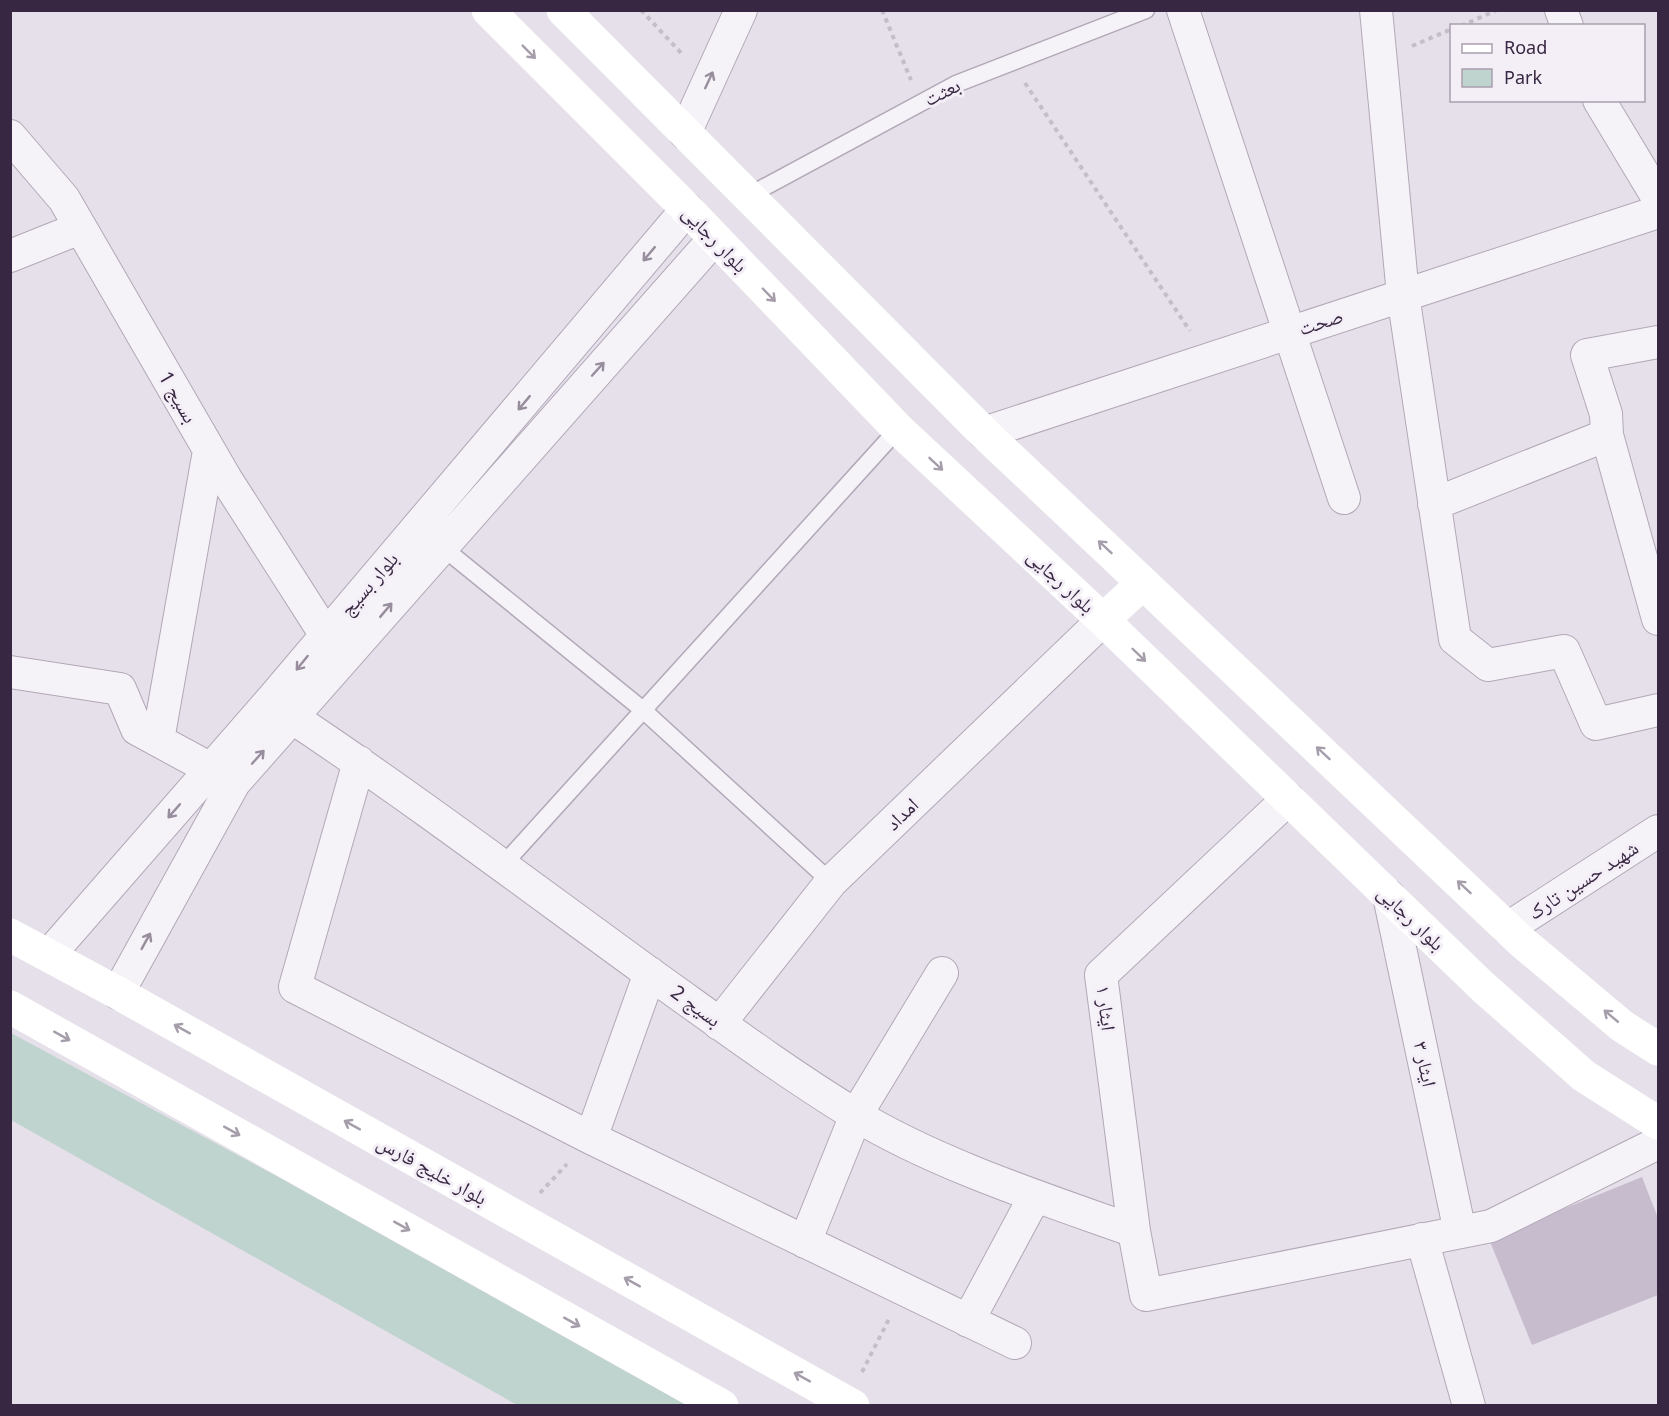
<svg xmlns="http://www.w3.org/2000/svg" width="1669" height="1416" font-family="'Noto Sans','Noto Naskh Arabic',sans-serif">
	<style>
		.green { fill: #c0d4cf }
		.building { fill: #c7bccd }
		.lines { fill: none; stroke-linecap: round; stroke-linejoin: round }
		.lane-casing { stroke: #b2a8b8; stroke-width: 19 }
		.street-casing { stroke: #b2a8b8; stroke-width: 34 }
		.path { stroke: #c5bec9; stroke-width: 4; stroke-dasharray: 4.5 4.5; stroke-linecap: butt }
		.lane { stroke: #f6f3f8; stroke-width: 16 }
		.street { stroke: #f6f3f8; stroke-width: 32 }
		.secondary { stroke: #fff; stroke-width: 33 }
		.oneway { stroke: #a59eaa }
		.oneway2 { stroke: #978d9d }
		.labels { text-anchor: middle; stroke-width: 6; stroke-linejoin: round; paint-order: stroke }
		.street-label { font-size: 20px; fill: #382742; stroke: #f4eff7 }
	</style>
	<rect width="100%" height="100%" fill="#e6e0ea"/>
	<!-- green -->
	<path class="green" d="M11 1033 282 1179 686 1405H517L11 1120Z"/>
	<!-- building -->
	<path class="building" d="M1642 1177 1658 1218V1295L1532 1345 1489 1239Z"/>
	<g class="lines">
		<defs>
			<path id="lane" d="M748 196 956 84 1146 10
				M441 546 643 710 831 882
				M502 866 898 429"/>
			<path id="street" d="M1183 10 1344 498
				M1376 10 1403 295 1455 639 1488 665 1564 651 1596 724 1658 710
				M1561 10 1567 26
				M1599 100 1658 198
				M685 133 741 10
				M10 136 64 199 226 479 336 651
				M10 256 80 228
				M1658 342 1587 355 1606 414 1607 435 1658 619
				M984 433 1658 212
				M1434 504 1607 435
				M10 672 120 689 137 729 229 779
				M293 718C413 798 528 885 645 970 714 1019 782 1070 854 1114 936 1164 1044 1199 1134 1231
				M158 740 209 451
				M359 762 295 987 591 1138 1015 1343
				M1288 799 1101 975 1134 1231 1146 1295 1491 1226 1658 1143
				M1389 896 1460 1232
				M1508 928 1658 831
				M49 955 274 697 687 209
				M118 993 234 783 714 239
				M719 1024 831 882 1103 620
				M591 1138 650 973
				M1422 1239 1469 1406
				M805 1242 856 1115 942 973
				M968 1321 1035 1196"/>
		</defs>
		<!-- lane casing -->
		<use href="#lane" class="lane-casing"/>
		<!-- street casing -->
		<use href="#street" class="street-casing"/>
		<!-- path -->
		<path class="path" d="M641 10 683 55
			M882 10 911 80
			M1461 26 1497 10
			M1412 46 1452 29
			M1025 83 1190 331
			M540 1193 567 1164
			M862 1372 890 1317"/>
		<!-- lane -->
		<use href="#lane" class="lane"/>
		<!-- street -->
		<use href="#street" class="street"/>
		<!-- secondary -->
		<path class="secondary" d="M488 10 687 209 898 429 1103 620 1483 987 1584 1076 1658 1123
			M563 10 984 433 1143 583 1522 942 1622 1026 1658 1049
			M1103 620 1143 583
			M10 935 118 993 853 1406
			M10 1007 722 1406"/>
	</g>
	<!-- one-way arrows -->
	<defs><path id="oneway-shaft" d="M-6 0H5M1.5-3L5.5 0L1.5 3" fill="none" stroke-width="1.6" stroke-linecap="round" stroke-linejoin="round" transform="scale(1.5)"/></defs>
	<g class="oneway">
		<use href="#oneway-shaft" transform="translate(529 52) rotate(45)"/>
		<use href="#oneway-shaft" transform="translate(769 295) rotate(46)"/>
		<use href="#oneway-shaft" transform="translate(936 464) rotate(43)"/>
		<use href="#oneway-shaft" transform="translate(1105 547) rotate(-137)"/>
		<use href="#oneway-shaft" transform="translate(1139 655) rotate(44)"/>
		<use href="#oneway-shaft" transform="translate(1323 753) rotate(-137)"/>
		<use href="#oneway-shaft" transform="translate(1464 887) rotate(-137)"/>
		<use href="#oneway-shaft" transform="translate(1611 1016) rotate(-140)"/>
		<use href="#oneway-shaft" transform="translate(182 1029) rotate(-151)"/>
		<use href="#oneway-shaft" transform="translate(62 1036) rotate(29)"/>
		<use href="#oneway-shaft" transform="translate(352 1125) rotate(-151)"/>
		<use href="#oneway-shaft" transform="translate(232 1131) rotate(29)"/>
		<use href="#oneway-shaft" transform="translate(402 1226) rotate(29)"/>
		<use href="#oneway-shaft" transform="translate(632 1282) rotate(-151)"/>
		<use href="#oneway-shaft" transform="translate(572 1322) rotate(29)"/>
		<use href="#oneway-shaft" transform="translate(802 1377) rotate(-151)"/>
	</g>
	<g class="oneway2">
		<use href="#oneway-shaft" transform="translate(709 80) rotate(-65)"/>
		<use href="#oneway-shaft" transform="translate(649 254) rotate(130)"/>
		<use href="#oneway-shaft" transform="translate(598 369) rotate(-48)"/>
		<use href="#oneway-shaft" transform="translate(524 403) rotate(130)"/>
		<use href="#oneway-shaft" transform="translate(386 610) rotate(-50)"/>
		<use href="#oneway-shaft" transform="translate(302 663) rotate(129)"/>
		<use href="#oneway-shaft" transform="translate(258 757) rotate(-48)"/>
		<use href="#oneway-shaft" transform="translate(174 811) rotate(131)"/>
		<use href="#oneway-shaft" transform="translate(146 941) rotate(-61)"/>
	</g>
	<g class="labels">
		<!-- street labels -->
		<g class="street-label">
			<text transform="translate(942 92) rotate(-27)" y="7">بعثت</text>
			<text transform="translate(715 239) rotate(46)" y="7">بلوار رجایی</text>
			<text transform="translate(1321 322) rotate(-18)" y="7">صحت</text>
			<text transform="translate(178 397) rotate(60)" y="7">بسیج 1</text>
			<text transform="translate(1061 581) rotate(43)" y="7">بلوار رجایی</text>
			<text transform="translate(369 584) rotate(-49)" y="7">بلوار بسیج</text>
			<text transform="translate(902 814) rotate(-44)" y="7">امداد</text>
			<text transform="translate(1583 880) rotate(-33)" y="7">شهید حسین تارک</text>
			<text transform="translate(1411 918) rotate(44)" y="7">بلوار رجایی</text>
			<text transform="translate(696 1006) rotate(36)" y="7">بسیج 2</text>
			<text transform="translate(1106 1008) rotate(83)" y="7">ایثار ۱</text>
			<text transform="translate(1425 1064) rotate(78)" y="7">ایثار ۳</text>
			<text transform="translate(432 1170) rotate(29)" y="7">بلوار خلیج فارس</text>
		</g>
	</g>
	<!-- border -->
	<rect width="1669" height="1416" fill="none" stroke="#382742" stroke-width="24"/>
	<!-- legend -->
	<rect x="1450" y="24" width="195" height="78" fill="#f4eff7" stroke="#a99faf" stroke-width="1.5"/>
	<rect x="1462" y="44" width="30" height="9" fill="#ffffff" stroke="#a99faf" stroke-width="1.5"/>
	<text x="1504" y="54" font-size="18" fill="#382742">Road</text>
	<rect x="1462" y="69" width="30" height="18" fill="#c0d4cf" stroke="#a99faf" stroke-width="1.5"/>
	<text x="1504" y="84" font-size="18" fill="#382742">Park</text>
</svg>
